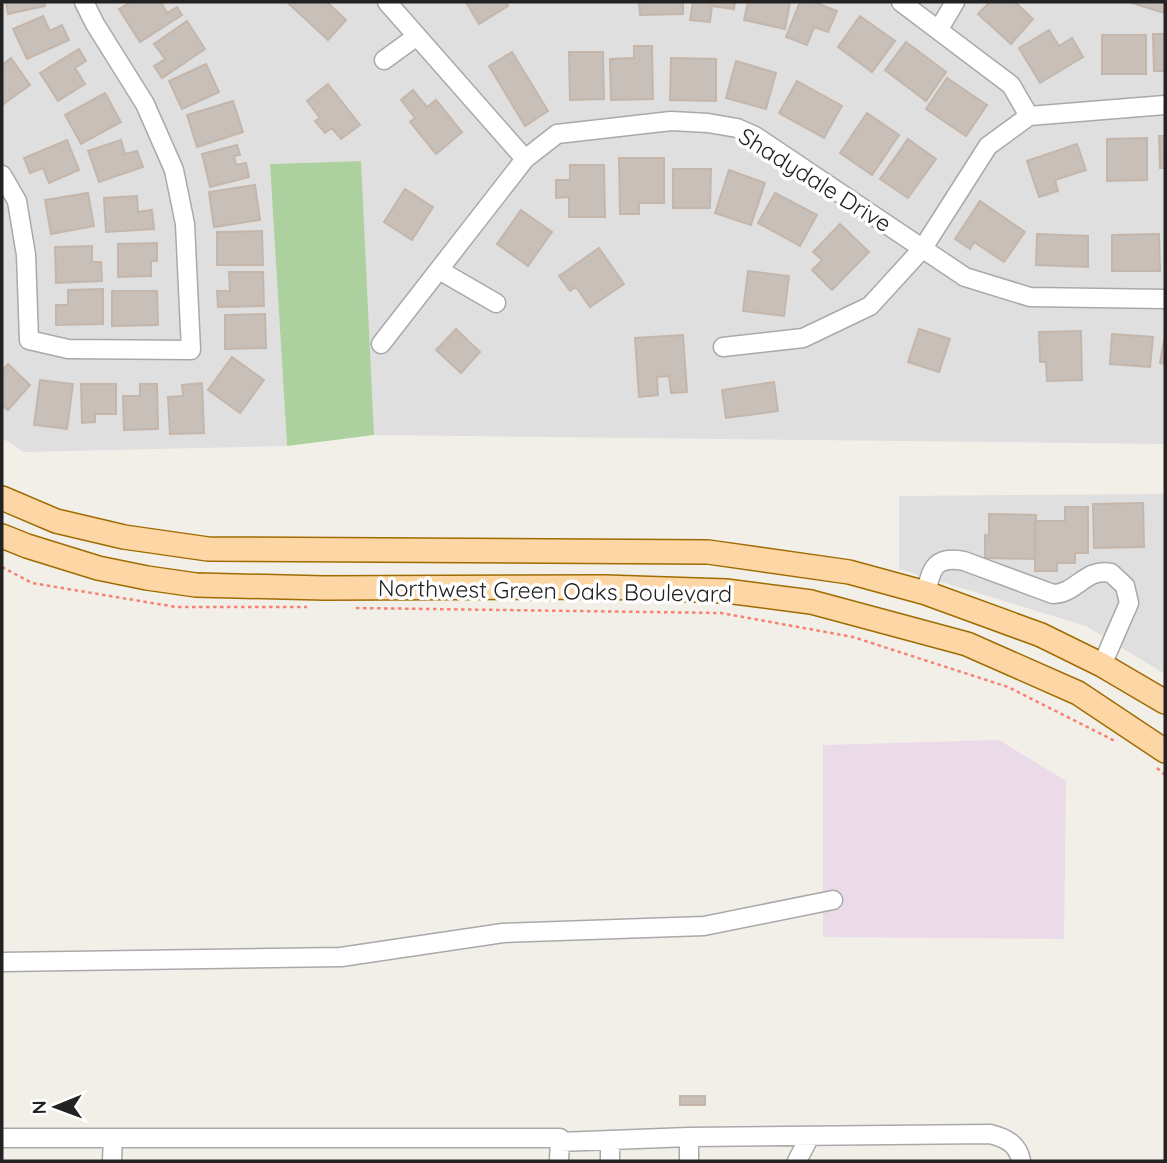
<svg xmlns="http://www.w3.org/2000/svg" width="1167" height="1163" font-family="Quicksand,sans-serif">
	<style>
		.residential { fill: #e0dfdf }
		.industrial { fill: #ebdbe8 }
		.forest { fill: #add19e }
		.building { fill: #c7bfb8; stroke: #c4b6ab; stroke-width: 2 }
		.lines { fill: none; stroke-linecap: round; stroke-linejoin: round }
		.minor-casing { stroke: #a9a9a9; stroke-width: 21 }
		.major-casing { stroke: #a06b00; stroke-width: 26 }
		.path { stroke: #fa8072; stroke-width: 2.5; stroke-dasharray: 3.5 3.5; stroke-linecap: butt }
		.minor { stroke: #fff; stroke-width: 18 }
		.major { stroke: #fcd6a4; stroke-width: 23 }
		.labels { text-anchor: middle; stroke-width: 7; stroke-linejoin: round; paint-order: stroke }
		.street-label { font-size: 23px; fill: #222; stroke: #fff }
	</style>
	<rect width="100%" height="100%" fill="#f2efe9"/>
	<!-- residential -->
	<path class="residential" d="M2 2H1165V444L374 435 360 161 270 164 287 446 24 452 2 438Z
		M1165 494V674L1086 626 899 569V496Z"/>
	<!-- industrial -->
	<path class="industrial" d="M999 740 1066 781 1064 939 823 937V745Z"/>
	<!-- forest -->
	<path class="forest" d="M361 161 374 435 287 446 270 164Z"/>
	<!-- building -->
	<path class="building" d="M6 2H44L45 6 8 14Z
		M131 2H161L167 13 177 7 182 15 140 42 119 9Z
		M287 2H327L346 20 328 40Z
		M466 2H506L508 6 479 24Z
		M639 2H683V14L640 15Z
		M693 2H735L734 9 712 6 710 22 690 20Z
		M748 2H790L785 29 744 20Z
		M800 2H814L837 11 828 32 814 27 807 45 786 37Z
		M990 2H1015L1033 19 1011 44 978 14Z
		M1129 2H1165V9L1164 13Z
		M43 16 50 31 62 25 69 40 27 59 13 29Z
		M860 16 895 41 872 72 838 47Z
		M187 21 205 49 162 78 154 66 165 59 154 44Z
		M1049 30 1059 46 1072 38 1083 57 1040 83 1019 48Z
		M1153 34H1165V71H1154Z
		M1102 35H1146V74H1102Z
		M906 42 946 72 926 101 885 70Z
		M634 46H652L653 99 611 100 610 59 634 58Z
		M79 49 86 61 75 68 85 84 58 101 40 73Z
		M512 52 548 111 525 126 489 66Z
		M569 52H603L604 99 570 100Z
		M11 58 30 85 2 105V65Z
		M671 58 716 59V101L670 100Z
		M736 61 776 73 766 109 726 98Z
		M206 64 219 92 182 109 169 81Z
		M947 78 987 105 966 136 926 109Z
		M797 81 842 106 824 138 779 113Z
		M328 84 360 125 341 139 332 128 325 133 315 121 320 118 307 101Z
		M413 90 427 107 436 100 462 132 436 154 410 122 415 118 401 100Z
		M105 93 121 122 81 144 65 115Z
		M233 101 243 132 197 147 187 115Z
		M867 113 899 135 872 175 840 153Z
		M1159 136H1165V168H1160Z
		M1147 138V180L1107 181V139Z
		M908 139 936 159 908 198 880 179Z
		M67 140 79 170 49 183 43 168 30 173 24 158Z
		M121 140 125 154 137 151 143 167 99 182 88 151Z
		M1077 144 1086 170 1055 180 1058 191 1039 197 1027 161Z
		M237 145 240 155 234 156 236 165 246 163 249 177 210 187 202 154Z
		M619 158H664V203H639V214H620Z
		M570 165H604L605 217H569V197L556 198V180H570Z
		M673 169H711L710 208H673Z
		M729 170 765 183 751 225 715 213Z
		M255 185 260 220 214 227 209 192Z
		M405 189 433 207 412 240 384 222Z
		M88 193 94 226 51 234 45 200Z
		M775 193 817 215 800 246 758 223Z
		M137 196 138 212 152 210 154 229 106 232 104 198Z
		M980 201 1025 232 1004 262 974 242 970 249 955 239Z
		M521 210 552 232 528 266 497 244Z
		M840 224 869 252 832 290 812 270 822 260 813 252Z
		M262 231 263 265H217V232Z
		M1037 234 1088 236V267L1036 265Z
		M1159 234 1160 271H1112V235Z
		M157 243V261H151V276L118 277V244Z
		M92 246V262H101L102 281 56 283 55 247Z
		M599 248 624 284 590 307 576 287 570 291 559 276Z
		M748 271 789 276 784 316 743 311Z
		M229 272H263L264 306 218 307 217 291H230Z
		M103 289V324L56 325V305H68V290Z
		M112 291H157L158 325 112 326Z
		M265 314 266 348 225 349V315Z
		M456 329 480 352 461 373 436 350Z
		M919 329 950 339 939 372 908 362Z
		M1081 331 1082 380 1047 381 1046 362H1040L1039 332Z
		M1112 334 1153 337 1150 367 1110 364Z
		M683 335 687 392 671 393 669 376 657 377 658 395 639 397 635 338Z
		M1165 335V364L1160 363Z
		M232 357 264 380 240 413 208 390Z
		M8 364 30 385 8 410 2 405V371Z
		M40 380 73 384 67 429 34 425Z
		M774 382 778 411 726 418 722 390Z
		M202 383 204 433 170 434 168 397 183 396 182 385Z
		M81 384H116V414H95V422L82 423Z
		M140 384H157L158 429 124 430 123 396H140Z
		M1143 503 1144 547 1094 548 1093 504Z
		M1065 507H1088V553H1075V563H1057V571H1035V521H1065Z
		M989 514 1036 515 1035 559 985 558V535L989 536Z
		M680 1096H705V1105H680Z"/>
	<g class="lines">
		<defs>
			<path id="minor" d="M387 2 525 159
				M901 2 1011 85 1029 116
				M939 29 955 2
				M384 60 417 36
				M2 175 17 201 26 255 29 340 68 349 191 350 185 224 174 170 145 104 95 24 84 2
				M439 270 496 303
				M381 344 525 159 557 134 671 121 708 123 737 128 755 136 965 277 1030 297 1165 299
				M723 347 803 338 870 306 923 248 988 146 1029 116 1165 105
				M926 593C931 569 935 555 964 561L1053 594C1076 594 1086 567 1111 573L1125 586 1129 603 1102 665
				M2 962 341 957 503 933 704 926 833 900
				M2 1138H560L559 1161
				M559 1142 689 1137
				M112 1161 113 1138
				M610 1161V1140
				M689 1161V1137L990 1134C1006 1138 1018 1144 1021 1161
				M797 1161 810 1136"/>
			<path id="major" d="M2 498 56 521 124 537 208 549 708 552 849 572 926 593 1041 635 1102 665 1165 702
				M2 536 27 546 98 568 147 578 196 585 324 588 605 587 726 591 811 602 967 644 1078 693 1165 751"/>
		</defs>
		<!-- minor casing -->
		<use href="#minor" class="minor-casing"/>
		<!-- major casing -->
		<use href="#major" class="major-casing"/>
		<!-- path -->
		<path class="path" d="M2 567 32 583 176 607H307
			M356 608 721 613 853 637 1008 687 1117 742
			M1157 768 1165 775"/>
		<!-- minor -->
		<use href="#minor" class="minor"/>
		<!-- major -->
		<use href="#major" class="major"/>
	</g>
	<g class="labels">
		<!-- street labels -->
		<g class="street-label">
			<text transform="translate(815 180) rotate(32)" y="8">Shadydale Drive</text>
			<text transform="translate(555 591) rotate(1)" y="8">Northwest Green Oaks Boulevard</text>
		</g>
	</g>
	<!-- border -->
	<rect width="1167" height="1163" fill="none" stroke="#222222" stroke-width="7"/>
	<!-- north arrow -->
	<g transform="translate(56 1107) rotate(269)" stroke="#ffffff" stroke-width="5" paint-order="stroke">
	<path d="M0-5L12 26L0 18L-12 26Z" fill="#222222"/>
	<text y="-10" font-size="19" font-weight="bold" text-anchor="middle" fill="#222222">N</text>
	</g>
</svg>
